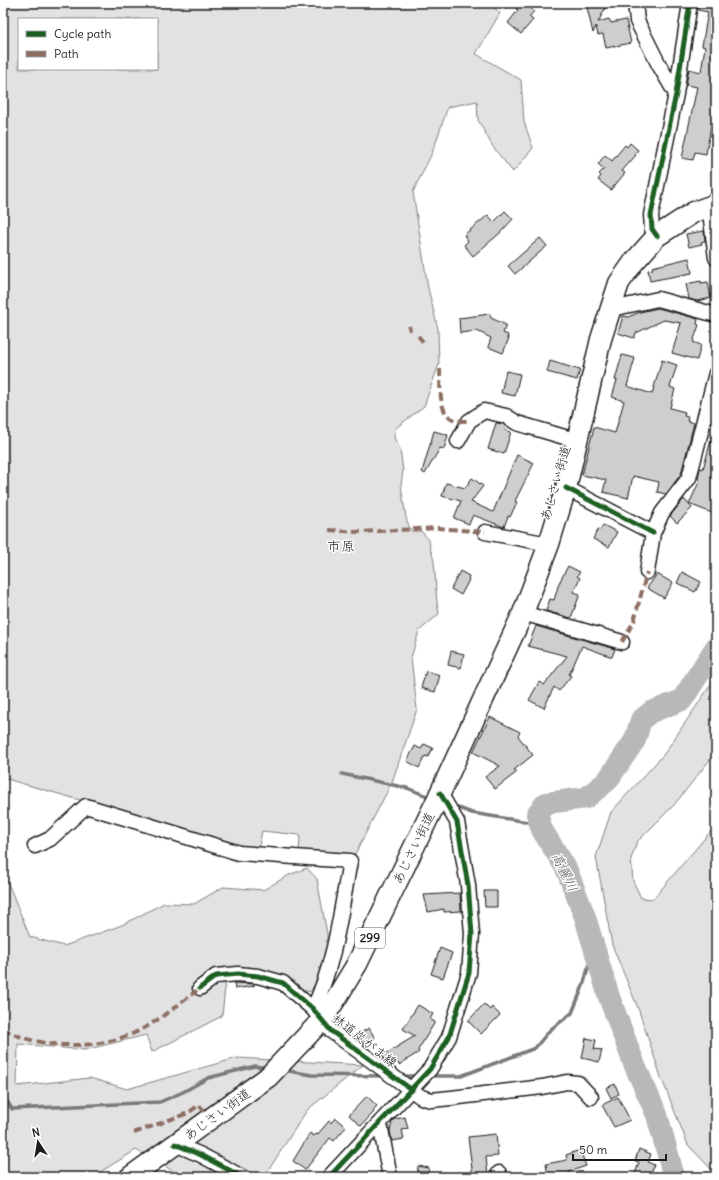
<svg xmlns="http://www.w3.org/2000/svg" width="719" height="1180" font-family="Delius,'Klee One',sans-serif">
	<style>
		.green { fill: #e2e2e2; stroke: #7f7f7f; fill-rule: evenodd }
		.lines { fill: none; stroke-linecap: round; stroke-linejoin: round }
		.stream { stroke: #7a7a7a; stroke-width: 3.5 }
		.river { stroke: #b8b8b8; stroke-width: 22 }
		.building { fill: #cecece; stroke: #1c1c1c }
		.minor-casing { stroke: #1c1c1c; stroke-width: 17 }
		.highway-casing { stroke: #1c1c1c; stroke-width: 23 }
		.minor { stroke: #fff; stroke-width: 14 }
		.highway { stroke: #fff; stroke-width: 20 }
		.quiet { stroke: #8d6e63; stroke-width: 4; stroke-dasharray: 8 4; stroke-linecap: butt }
		.cycleway-casing { stroke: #fff; stroke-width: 8 }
		.cycleway { stroke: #1b5e20; stroke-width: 5 }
		.labels { text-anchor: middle; stroke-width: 3; stroke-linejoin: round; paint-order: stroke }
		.shield { fill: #fff; stroke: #606060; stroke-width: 1 }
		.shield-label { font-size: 12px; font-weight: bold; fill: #1c1c1c }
		.street-label { font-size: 13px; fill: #1c1c1c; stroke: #fff }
		.neighbourhood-label { font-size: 14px; fill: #1c1c1c; stroke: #fff }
		.water-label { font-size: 14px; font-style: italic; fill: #5a5a5a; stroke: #fff }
	</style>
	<rect width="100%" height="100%" fill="#fff"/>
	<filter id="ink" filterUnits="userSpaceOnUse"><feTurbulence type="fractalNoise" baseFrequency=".025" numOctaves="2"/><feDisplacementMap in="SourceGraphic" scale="8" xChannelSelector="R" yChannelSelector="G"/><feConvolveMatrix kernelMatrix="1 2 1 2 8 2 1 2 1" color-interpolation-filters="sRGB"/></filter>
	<g filter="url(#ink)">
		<!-- green -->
		<path class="green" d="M3 3H488L500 13 476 54 521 80 524 122 533 148 513 172 493 147 478 120 477 101 448 107 432 153 413 192 428 288 438 329 439 364 424 406 396 428 394 438 400 449 403 471 401 485 406 518 411 531H421L429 540C429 549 433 554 434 562 436 580 435 595 439 614L419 631 411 658 417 709 392 782 353 858 299 855 300 835 262 831 258 851 3 778ZM19 19H157V69H19Z
			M716 677V752L674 805 637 842 631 859 633 881 641 898 653 899 716 825V1174L688 1145 661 1077 638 1008 612 945 596 857 611 812 664 754Z
			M307 868 317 879 327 934V953L320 976 310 992 298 987 226 978 222 1016 152 1052 146 1035 85 1050 18 1044 17 1086 90 1078 127 1089 237 1058 363 1065 307 1110 266 1174 262 1177H184L136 1150 92 1177H3V871L30 937 64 946 122 925 164 903 194 904 223 887 263 890 289 875Z"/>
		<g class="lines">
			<!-- stream -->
			<path class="stream" d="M342 774 407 788 432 798
				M453 806 472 813 540 824
				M283 1070 312 1075 384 1076
				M401 1076H418
				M429 1076H461L535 1048 550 1030 572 1013 583 986 594 948
				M3 1095 12 1109 160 1102 183 1092 208 1078 255 1066 267 1068"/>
			<!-- river -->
			<path class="river" d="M674 1177 657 1115 635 1066 609 997 585 917 566 868 542 830 537 814 546 803 586 798 607 781 635 740 641 720 651 712 682 700 716 647"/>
		</g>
		<!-- building -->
		<path class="building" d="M521 3H525L534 11 529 17 533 20 521 34 508 23 518 10 516 9Z
			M589 3H608L598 22 609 19 611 23 626 20 631 43 606 48 603 34 598 35 596 26 593 33 587 7Z
			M698 3H716V115H713L706 154 695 152 693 160 682 158 697 87 686 85 689 69 701 72 705 47 702 46 708 12 698 10Z
			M630 143 638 150 635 154 636 155 622 171 625 173 611 190 598 180 601 176 599 174 604 169 598 164 605 155 612 161 625 145 627 147Z
			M505 211 513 219 499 234 473 256 464 245 468 241 464 235 488 215 494 222Z
			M704 231 705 241 701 242 702 244 689 247 686 234Z
			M540 238 547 246 515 274 508 266Z
			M689 258 692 273 650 281 648 270 653 269 652 267Z
			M701 281V283L708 282 711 298 697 301 689 299 686 284Z
			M658 308 698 319 697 324 699 325 693 342 701 345 697 360 672 353 681 323 664 320 636 333 634 338 618 333 623 316 628 317 640 312Z
			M490 314 491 318 506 325 503 333 508 335 507 338H509L503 353 488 347 491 338 477 331 460 333 459 318Z
			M622 355 635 358 627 386 652 394 662 360 677 365 670 387 675 389 670 408 685 412 684 416 688 417 687 421 694 423 681 474 666 494 657 492 659 482 633 476 628 498 603 492 606 480 582 475 594 427 615 433 624 401 612 397 617 380H615Z
			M550 361 580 370 577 380 547 372Z
			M506 371 520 374 515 396 501 393Z
			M496 423 503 424 506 426 505 430 511 432 504 454 488 449Z
			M434 431 448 435 444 449 440 448 425 474 422 472Z
			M713 433H716V505L712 513 689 504 700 480 698 479 700 468 703 469Z
			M517 455 534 463 515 501 517 502 510 517 508 516 504 527 473 515 469 524 454 518 461 501 442 496 446 483 465 488 472 478 483 486 471 502 493 512Z
			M684 499 692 508 677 523 670 516Z
			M603 525 617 532 609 547 593 539 598 529 600 530Z
			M568 566 580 572 577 576 580 578 573 592 580 594 571 618 546 611 550 599 554 600 559 583Z
			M460 571 469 576 468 579 469 580 461 595 451 589Z
			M682 572 701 582 695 592 677 583Z
			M657 574 673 583 664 598 647 588Z
			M536 626 615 649 612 657 582 646 569 675 571 676 559 691 554 687 544 708 529 700 539 682 544 685 567 656 528 646Z
			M451 651 464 654 461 668 448 665Z
			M426 671 440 675 435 692 421 688Z
			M490 717 520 732 518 736 533 755 514 770 517 772 495 789 485 777 500 766 473 752Z
			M424 744 433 748 428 757 425 756 419 768 407 761 415 746 421 749Z
			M484 891H497V907H485Z
			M460 893 461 911 444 912V909L428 912 424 895Z
			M440 948 452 953 443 978 431 974Z
			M234 983 254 984V986L235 989Z
			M484 1004 490 1010 492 1007 500 1015 481 1034 468 1021Z
			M418 1005 433 1014 430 1019 435 1022 418 1050 419 1052 399 1065 395 1059 389 1063 382 1056 415 1036 403 1029Z
			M369 1028 375 1038 363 1044 357 1035Z
			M586 1038 596 1040 594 1049 602 1050 599 1062 582 1058Z
			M615 1084 619 1094 611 1098 606 1088Z
			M367 1096 377 1106 373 1110 374 1112 361 1126 349 1115Z
			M618 1097 630 1120 614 1127 602 1105Z
			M405 1117 408 1129 402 1130 404 1139 392 1141 390 1131 392 1122 395 1119Z
			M335 1118 346 1127 334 1141 330 1138 305 1170 293 1161 310 1133 314 1136 316 1134 317 1135 329 1121 331 1123Z
			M496 1134 498 1156 486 1157 488 1177H473L468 1137Z
			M639 1149 651 1154 648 1162 654 1165 650 1177H634L639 1162 635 1161Z
			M580 1150 586 1166 569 1172 570 1177H548L546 1164 567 1160 566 1155Z
			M418 1166 429 1168 428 1177H417Z"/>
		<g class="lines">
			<defs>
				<path id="minor" d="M635 3 637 21 659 65 676 94
					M709 205 716 258
					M657 236 652 229 651 215 676 94 690 3
					M610 307H621L658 299 716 315
					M458 441 469 421 484 411 506 416 517 423 578 441
					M566 488 653 533
					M485 532 549 544
					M647 572 653 533 662 513 689 478 716 373
					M523 613 622 642
					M35 846 50 839 86 806 239 853 350 861C341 910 335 964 313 1009
					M200 988 216 976 238 974 258 976 283 983 313 1009 331 1031 421 1097 431 1100 451 1098 542 1087 567 1082 578 1083 591 1097
					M380 1124 390 1177
					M175 1144 201 1155 242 1177
					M499 1173 500 1177
					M329 1177 430 1069 449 1037 469 973 472 934 468 885 457 822 440 793"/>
				<path id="highway" d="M130 1177 268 1077 322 1020 337 997 357 964 436 802 523 613 549 544 566 488 601 339 619 283 633 263 657 236 694 212 716 204"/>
			</defs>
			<!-- minor casing -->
			<use href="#minor" class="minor-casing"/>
			<!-- highway casing -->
			<use href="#highway" class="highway-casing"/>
			<!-- minor -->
			<use href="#minor" class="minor"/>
			<!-- highway -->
			<use href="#highway" class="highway"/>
			<!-- quiet -->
			<path class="quiet" d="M409 326 410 331
				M418 336 426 345
				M440 369C441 384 437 412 453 419 458 421 465 421 469 421
				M329 530 358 532 438 528 485 532
				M622 642 634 621 647 572
				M3 1029C40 1049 93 1050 132 1034 152 1026 182 1002 200 988
				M134 1133 188 1113 199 1105 211 1119"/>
			<defs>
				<path id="cycleway" d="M657 236 652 229 651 215 676 94 690 3
					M566 488 653 533
					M200 988 216 976 238 974 258 976 283 983 313 1009 331 1031 412 1090
					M175 1144 201 1155 242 1177
					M329 1177 430 1069 449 1037 469 973 472 934 468 885 457 822 440 793"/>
			</defs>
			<!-- cycleway casing -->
			<use href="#cycleway" class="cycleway-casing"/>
			<!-- cycleway -->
			<use href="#cycleway" class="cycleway"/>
		</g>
	</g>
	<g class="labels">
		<!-- shield labels -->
		<rect class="shield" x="355" y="928" width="30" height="20" rx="3"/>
		<g class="shield-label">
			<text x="370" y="942">299</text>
		</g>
		<!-- street labels -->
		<g class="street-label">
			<text transform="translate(555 483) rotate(-74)" y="5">あじさい街道</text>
			<text transform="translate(413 848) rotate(-64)" y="5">あじさい街道</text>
			<text transform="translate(365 1040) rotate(38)" y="5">林道炭がま線</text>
			<text transform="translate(217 1114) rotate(-36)" y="5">あじさい街道</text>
		</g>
		<!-- neighbourhood labels -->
		<g class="neighbourhood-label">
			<text x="341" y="551">市原</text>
		</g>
		<!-- water labels -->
		<g class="water-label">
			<text transform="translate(565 872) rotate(64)" y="5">高麗川</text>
		</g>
	</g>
	<!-- margin -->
	<rect width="719" height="1180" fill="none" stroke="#fff" stroke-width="16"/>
	<rect x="8" y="8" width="703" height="1164" fill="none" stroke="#1c1c1c" stroke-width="1.5" filter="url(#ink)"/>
	<!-- legend -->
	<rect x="18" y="18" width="140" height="52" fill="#ffffff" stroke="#a4a4a4"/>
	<rect x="26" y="31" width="20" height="6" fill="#1b5e20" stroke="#a4a4a4"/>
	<text x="54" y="38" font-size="12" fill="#1c1c1c">Cycle path</text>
	<rect x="26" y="51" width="20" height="6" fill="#8d6e63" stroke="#a4a4a4"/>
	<text x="54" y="58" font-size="12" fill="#1c1c1c">Path</text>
	<!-- north arrow -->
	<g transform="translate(38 1142) rotate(348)" stroke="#ffffff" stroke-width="3" paint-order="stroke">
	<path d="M0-3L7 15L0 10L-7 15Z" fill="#1c1c1c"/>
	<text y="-6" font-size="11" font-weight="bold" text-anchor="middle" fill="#1c1c1c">N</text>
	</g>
	<!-- scale -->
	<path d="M573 1154v6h93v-6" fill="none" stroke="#1c1c1c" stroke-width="2"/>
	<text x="579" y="1154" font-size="12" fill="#1c1c1c" stroke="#ffffff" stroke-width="3" paint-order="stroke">50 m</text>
</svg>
